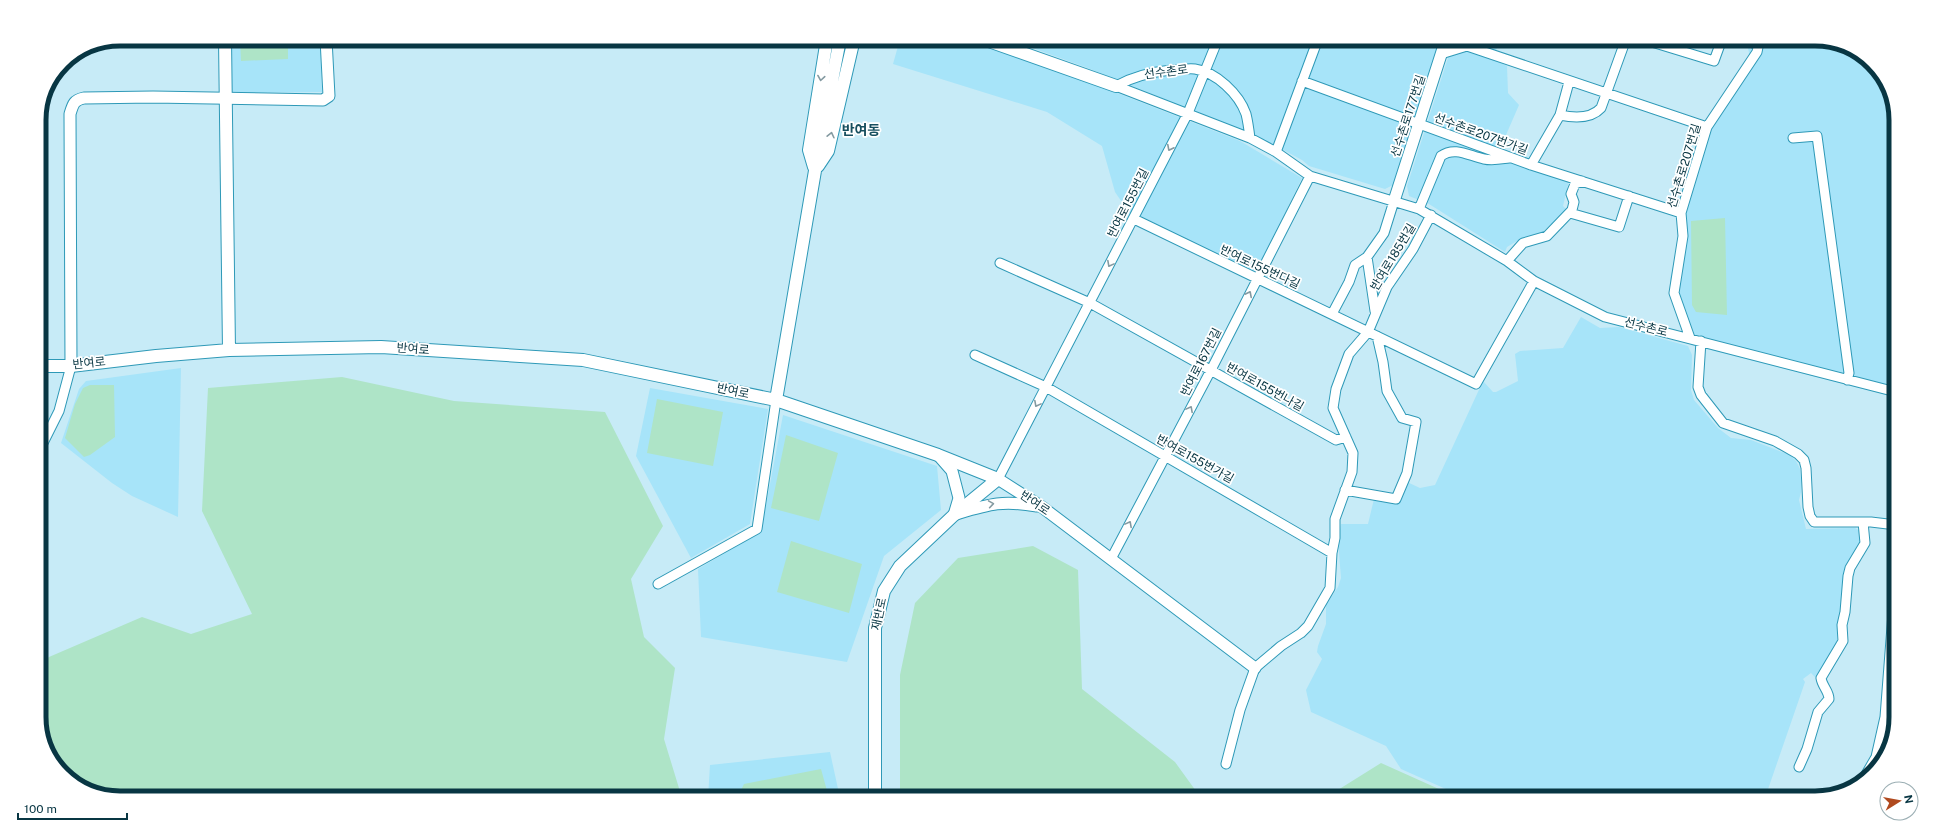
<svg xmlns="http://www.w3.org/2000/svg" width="1935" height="837" font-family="'Public Sans','Noto Sans KR',sans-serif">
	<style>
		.built { fill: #a7e4f9 }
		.green { fill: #aee4c7 }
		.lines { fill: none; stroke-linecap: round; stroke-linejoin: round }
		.minor-casing { stroke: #2e99b7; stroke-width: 11 }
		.tertiary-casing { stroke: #2e99b7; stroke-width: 13 }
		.secondary-casing { stroke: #2e99b7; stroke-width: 14 }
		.minor { stroke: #fff; stroke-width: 9 }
		.tertiary { stroke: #fff; stroke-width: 11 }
		.secondary { stroke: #fff; stroke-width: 12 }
		.oneway { stroke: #849aa1 }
		.labels { text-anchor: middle; stroke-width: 3.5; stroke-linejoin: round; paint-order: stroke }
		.street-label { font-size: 12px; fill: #083643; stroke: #fff }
		.quarter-label { font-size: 14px; font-weight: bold; fill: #174f5f; stroke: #fff }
		.rim { fill: none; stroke: #083643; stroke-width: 5 }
	</style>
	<rect width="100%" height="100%" fill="#c7ebf7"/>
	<!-- built -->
	<path class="built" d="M231 39H320L322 92 231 93Z
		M900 39H963L1102 87 1240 141 1302 178 1258 268 1252 273 1144 219 1130 214 1115 192 1102 146 1047 112 893 64Z
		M1008 39H1441L1395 184 1385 189 1309 166 1302 160 1261 138 1085 67Z
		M1454 39H1501L1496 51 1499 62 1507 66 1508 93 1519 105 1496 158 1569 181 1563 206 1567 210 1537 237 1517 241 1507 247 1505 252 1429 204 1409 196 1407 186Z
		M1741 39H1814L1845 45 1879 71 1896 115V408L1887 395 1691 345 1681 318 1672 300 1670 279 1678 245V208L1712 115 1751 63 1747 43Z
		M1581 317 1600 328 1619 327 1688 346 1692 355 1691 390 1694 400 1718 428 1731 438 1751 440 1790 455 1796 461 1800 469 1801 480V492L1799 500 1806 529 1855 528 1860 531 1861 541 1837 631V647L1816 678 1811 673 1803 679 1805 682 1765 798H1466L1401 769 1386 746 1311 712 1306 690 1322 659 1317 652 1318 646 1326 624V605L1338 587 1341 578 1338 540 1341 524H1368L1374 499 1399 503 1407 482 1420 488 1435 485 1483 381 1493 392H1496L1518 381 1515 354 1520 351 1563 348Z
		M181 368 178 517 132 496 112 483 61 443 79 389 86 381Z
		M650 388 768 409 750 524 691 558 636 456Z
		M783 415 937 466 941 510 884 556 847 662 701 637 698 569 761 532Z
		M830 752 840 798H708L710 765Z"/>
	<!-- green -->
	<path class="green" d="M240 39H288V59L241 61Z
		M1725 218 1727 315 1696 312 1692 305 1691 221Z
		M342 377 454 401 605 412 663 526 631 579 644 637 675 668 664 739 682 798H121L90 792 56 766 39 722V665L49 657 142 617 191 634 252 614 202 511 208 388Z
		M90 385H114L115 437 90 455 84 457 65 438 75 404 83 388Z
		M657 399 723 412 713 466 647 453Z
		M786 435 838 453 819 521 771 508Z
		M791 541 862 564 849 613 777 592Z
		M1033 546 1078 570 1082 689 1175 762 1201 798H900V675L915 603 958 558Z
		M1381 763 1459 798H1325Z
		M821 769 829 798H737L744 784Z"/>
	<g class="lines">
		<defs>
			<path id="minor" d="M1642 39 1714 61 1722 39
				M1441 54 1467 46 1707 127
				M1302 81 1531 165 1681 213
				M1116 86 1250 138 1276 152 1310 176 1419 209 1507 261 1534 281 1605 317 1896 392
				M1116 86C1134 76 1151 72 1171 70 1179 70 1188 68 1195 69 1216 72 1239 94 1246 114 1248 122 1249 130 1250 138
				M1560 115C1574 118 1591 119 1601 108L1626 39
				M1793 138 1817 136 1849 373 1847 380
				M1276 152 1318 39
				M1531 165 1560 115 1569 82
				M1419 209 1441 156C1455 146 1469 156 1484 159 1493 161 1501 159 1509 158
				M1570 213 1619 227 1629 196
				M1134 219 1476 384 1534 281
				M1367 257 1375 311
				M1507 261 1523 243 1547 236 1572 210 1574 202 1571 194 1575 184 1582 181
				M1000 263 1090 303 1336 440 1346 437
				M1332 314 1349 282 1355 265 1367 257 1384 233 1394 201
				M1690 338 1674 293 1683 236 1681 213 1707 127 1757 52 1758 47 1750 39
				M1701 341 1698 387 1701 395 1723 423 1775 441 1798 454 1804 460 1806 468 1808 507 1810 516 1814 522H1871L1896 525
				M975 355 1046 387 1332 553
				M39 451 59 411 71 366
				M998 479 1188 113 1218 39
				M1345 490 1396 499 1407 473 1416 422 1402 418 1387 391 1383 362 1377 336
				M1111 559 1211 370 1310 176
				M658 584 757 529 776 400
				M1226 764 1240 710 1255 668 1281 646 1301 633 1308 626 1330 588 1332 553 1335 538V519L1352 472 1353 453 1333 408 1336 389 1349 354 1368 332 1387 287 1413 249 1431 215
				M1799 767 1807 749 1818 712 1829 699C1829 691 1822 686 1821 678L1843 641 1842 625 1845 612 1848 576 1850 568 1865 543 1863 522
				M1861 783 1876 757 1885 717 1896 575"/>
			<path id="tertiary" d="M1394 201 1446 39
				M71 366 70 114C73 104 74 100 84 98L153 97 323 100 329 96 326 39
				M938 455 952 471 959 498 954 515
				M998 479 1042 507 1255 668
				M956 514C990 504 1002 500 1037 506"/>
			<path id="secondary" d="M225 39 229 350
				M983 39 1116 86
				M818 166 828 151 854 39
				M814 167 809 150 827 39
				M39 366H71L156 356 229 350 381 347 583 360 776 400 938 455 998 479 954 515 900 566 884 591 875 628V798
				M776 400 817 159 840 39"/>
		</defs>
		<!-- minor casing -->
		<use href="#minor" class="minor-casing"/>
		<!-- tertiary casing -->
		<use href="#tertiary" class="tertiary-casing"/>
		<!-- secondary casing -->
		<use href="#secondary" class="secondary-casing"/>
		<!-- minor -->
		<use href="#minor" class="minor"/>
		<!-- tertiary -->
		<use href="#tertiary" class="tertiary"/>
		<!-- secondary -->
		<use href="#secondary" class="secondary"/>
	</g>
	<!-- one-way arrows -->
	<defs><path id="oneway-chevron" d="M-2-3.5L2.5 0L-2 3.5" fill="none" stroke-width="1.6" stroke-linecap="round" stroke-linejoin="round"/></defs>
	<g class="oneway">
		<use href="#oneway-chevron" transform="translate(821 78) rotate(99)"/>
		<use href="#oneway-chevron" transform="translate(831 135) rotate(-77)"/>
		<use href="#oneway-chevron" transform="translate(1170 148) rotate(117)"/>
		<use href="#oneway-chevron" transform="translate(1110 264) rotate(118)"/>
		<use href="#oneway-chevron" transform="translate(1249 294) rotate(-63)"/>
		<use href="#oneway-chevron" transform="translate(1037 404) rotate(118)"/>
		<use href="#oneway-chevron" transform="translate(1190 409) rotate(-62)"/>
		<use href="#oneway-chevron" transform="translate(991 504) rotate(-9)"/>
		<use href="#oneway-chevron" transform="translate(1129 524) rotate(-62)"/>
	</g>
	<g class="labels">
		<!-- street labels -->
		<g class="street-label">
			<text transform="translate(1166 72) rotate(-7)" y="4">선수촌로</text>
			<text transform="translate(1408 116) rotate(-72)" y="4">선수촌로177번길</text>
			<text transform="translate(1481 134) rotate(20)" y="4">선수촌로207번가길</text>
			<text transform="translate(1684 166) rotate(-73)" y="4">선수촌로207번길</text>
			<text transform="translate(1128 203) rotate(-63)" y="4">반여로155번길</text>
			<text transform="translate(1393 257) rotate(-59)" y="4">반여로185번길</text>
			<text transform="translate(1260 267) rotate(25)" y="4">반여로155번다길</text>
			<text transform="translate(1646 327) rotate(14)" y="4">선수촌로</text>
			<text transform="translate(413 349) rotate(4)" y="4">반여로</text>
			<text transform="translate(1201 362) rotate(-63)" y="4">반여로167번길</text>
			<text transform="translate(89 363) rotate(-6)" y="4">반여로</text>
			<text transform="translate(1265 387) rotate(29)" y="4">반여로155번나길</text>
			<text transform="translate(733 391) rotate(12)" y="4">반여로</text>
			<text transform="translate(1195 459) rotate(29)" y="4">반여로155번가길</text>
			<text transform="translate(1035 503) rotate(34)" y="4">반여로</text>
			<text transform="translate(879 614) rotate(-78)" y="4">재반로</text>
		</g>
		<!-- quarter labels -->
		<g class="quarter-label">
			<text x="861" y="135">반여동</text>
		</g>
	</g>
	<!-- crop -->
	<path d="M0 0H1935V837H0ZM120 46H1815A74 74 0 0 1 1889 120V717A74 74 0 0 1 1815 791H120A74 74 0 0 1 46 717V120A74 74 0 0 1 120 46Z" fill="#fff" fill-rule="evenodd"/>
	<path class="rim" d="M120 46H1815A74 74 0 0 1 1889 120V717A74 74 0 0 1 1815 791H120A74 74 0 0 1 46 717V120A74 74 0 0 1 120 46Z"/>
	<!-- north arrow -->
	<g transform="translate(1899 801) rotate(79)"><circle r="19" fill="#ffffff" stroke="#9cafb4"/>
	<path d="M0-3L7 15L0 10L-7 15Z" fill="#b04a1f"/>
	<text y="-6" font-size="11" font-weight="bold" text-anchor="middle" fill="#083643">N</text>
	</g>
	<!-- scale -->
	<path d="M18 813v6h109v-6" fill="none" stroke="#083643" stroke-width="2"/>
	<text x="24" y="813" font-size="12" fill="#083643" stroke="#ffffff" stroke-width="3" paint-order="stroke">100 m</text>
</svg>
